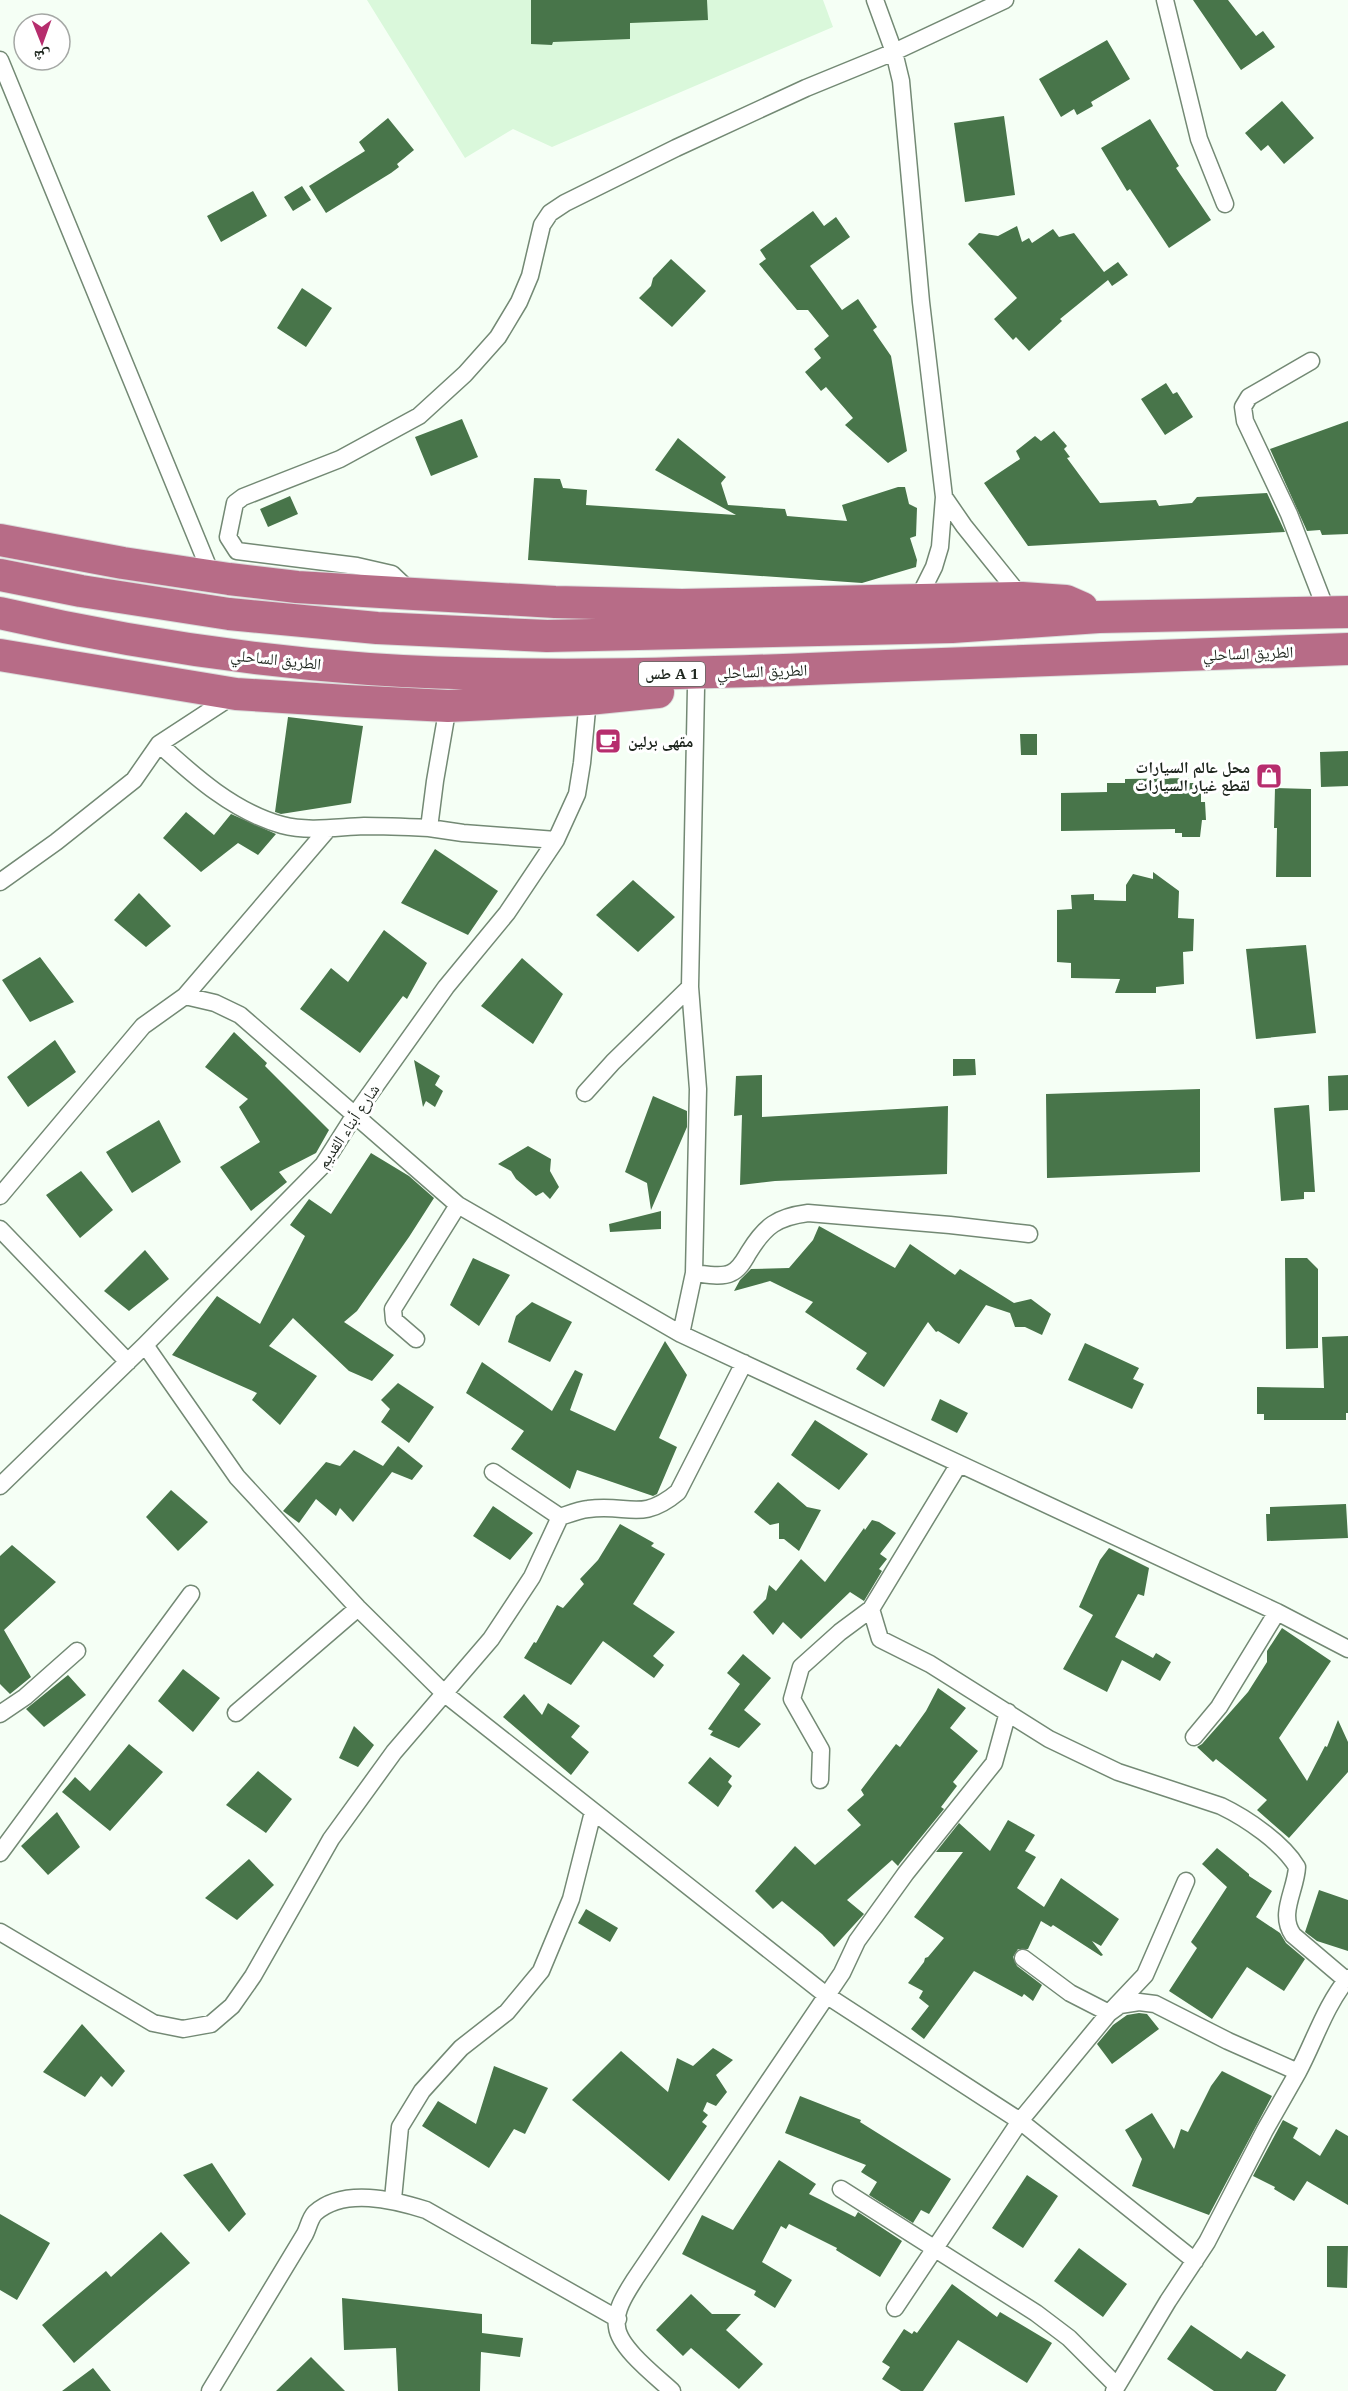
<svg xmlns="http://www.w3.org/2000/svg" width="1348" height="2391" font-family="'Noto Serif','Noto Naskh Arabic',serif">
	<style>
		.built { fill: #daf8db }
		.building { fill: #48754a }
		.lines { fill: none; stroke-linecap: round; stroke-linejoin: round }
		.street-casing { stroke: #738974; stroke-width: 19 }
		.highway-casing { stroke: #dbdcdb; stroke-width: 34 }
		.street { stroke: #fff; stroke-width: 16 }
		.highway { stroke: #b76c87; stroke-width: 32 }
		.labels { text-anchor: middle; stroke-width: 6; stroke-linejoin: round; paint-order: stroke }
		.shield { fill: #fff; stroke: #626762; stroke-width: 1.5 }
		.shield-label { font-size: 15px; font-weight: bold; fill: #1e261e }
		.street-label { font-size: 16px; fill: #1e261e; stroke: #fff }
		.poi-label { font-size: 16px; font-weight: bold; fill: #1e261e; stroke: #fff; text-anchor: start }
	</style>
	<rect width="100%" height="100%" fill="#f5fff5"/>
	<!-- built -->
	<path class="built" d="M367 0H823L833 27 552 147 513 129 465 158Z"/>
	<!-- building -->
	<path class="building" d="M531 0H707L708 20 630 23V39L553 42 552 45 531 44Z
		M1193 0H1228L1256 36 1263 31 1275 47 1241 70Z
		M1107 40 1130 79 1091 102 1093 106 1077 115 1074 109 1061 117 1039 79Z
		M1282 101 1314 138 1284 164 1268 145 1261 151 1245 133Z
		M1004 116 1015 195 965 202 954 123Z
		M388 118 414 150 397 164 399 167 391 173 326 213 309 186 365 151 359 142Z
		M1150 119 1179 166 1176 168 1211 220 1169 248 1130 189 1127 191 1101 148Z
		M302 186 311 200 293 211 284 197Z
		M253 191 267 216 221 242 207 216Z
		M813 211 824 226 836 217 850 237 810 266 842 310 858 299 877 327 873 330 891 356 907 451 888 463 845 425 853 418 826 387 821 391 805 372 821 358 814 349 829 336 808 310H797L759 264 766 259 760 250Z
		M1017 226 1022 242 1029 238 1032 243 1053 229 1059 237 1074 233 1104 272 1118 262 1128 275 1112 286 1108 280 1060 319 1062 321 1029 351 1016 337 1013 340 994 319 1017 298 968 244 979 233 998 236Z
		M671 259 706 291 672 327 639 298 651 286 653 278Z
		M302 288 332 308 306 347 277 328Z
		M1166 383 1173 394 1177 392 1193 417 1165 435 1141 399Z
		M462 419 478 457 431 476 415 437Z
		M1348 421V534L1322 535 1320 530 1307 531 1270 449Z
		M1054 431 1067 446 1064 449 1070 457 1067 458 1100 503 1156 500 1159 506 1192 503 1197 497 1267 493 1285 532 1028 546 984 483 1020 459 1016 451 1035 436 1041 441Z
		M678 438 726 477 721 483 728 505 785 509 787 516 847 521 842 505 898 487H905L909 504 917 508 916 536 910 538 917 560 916 567 862 583 528 560 534 478 560 479 563 488 587 490 586 505 736 515 655 470Z
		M290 496 298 514 268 527 260 509Z
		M288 717 363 726 351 803 281 814 275 812Z
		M1020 734H1037V755H1021Z
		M1348 751V786L1321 787 1320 752Z
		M1189 778V783H1201V802H1205L1206 820H1202L1200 837H1182V833H1175V829L1061 831V793L1107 792V783H1125V779Z
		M1275 788 1311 789V877H1276L1277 828H1274Z
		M186 812 214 835 231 814 276 834 258 855 238 843 201 872 163 838Z
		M435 849 498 891 468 935 401 903Z
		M1153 872 1179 891 1178 918 1194 919 1193 951 1183 952 1184 984 1156 987V993H1115L1120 979 1071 978V963L1057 962V910L1072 909 1071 895 1094 894V900L1126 901V885L1133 874 1153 879Z
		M633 880 675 917 638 952 596 915Z
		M139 893 171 926 146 947 114 920Z
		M384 930 427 963 407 999 403 996 360 1053 300 1009 331 968 348 982Z
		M1306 945 1316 1033 1256 1039 1246 949Z
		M40 957 74 1002 30 1022 2 980Z
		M522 958 563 994 533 1044 481 1006Z
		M234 1032 267 1063 265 1066 329 1130 316 1153 279 1172 287 1182 251 1211 220 1167 260 1142 239 1107 248 1099 205 1067Z
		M55 1040 76 1072 28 1107 7 1077Z
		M953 1059H975L976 1075 953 1076Z
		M414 1060 440 1076 435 1085 443 1091 435 1107 426 1101 423 1107Z
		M762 1075V1117L948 1106 947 1174 775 1181 740 1185 742 1115 734 1116 736 1076Z
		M1348 1075V1110L1329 1111 1328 1076Z
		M1200 1089V1172L1047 1178 1046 1094Z
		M653 1096 687 1111V1127L651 1210 647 1183 625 1172Z
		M1309 1105 1315 1192H1304V1199L1281 1201 1274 1108Z
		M159 1120 181 1162 132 1193 106 1152Z
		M528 1146 551 1159 550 1171 559 1187 550 1199 543 1192 536 1196 516 1179 511 1171 498 1164Z
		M371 1153 409 1176 434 1198 409 1237 357 1311 344 1322 394 1355 372 1381 349 1371 293 1318 269 1346 317 1376 280 1425 252 1400 257 1393 172 1355 217 1296 260 1324 305 1236 290 1225 309 1199 331 1214Z
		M81 1171 113 1210 80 1238 46 1195Z
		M661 1211V1229L610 1232 609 1224Z
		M819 1226 895 1268 910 1244 955 1275 960 1269 1014 1303 1031 1299 1051 1314 1042 1335 1025 1327H1015L1010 1313 986 1305 959 1344 938 1331 936 1332 928 1322 884 1387 856 1369 867 1353 805 1312 813 1302 770 1281 734 1291 740 1280 751 1269 789 1268 813 1240Z
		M145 1250 169 1279 129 1311 104 1291Z
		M473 1258 510 1275 479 1326 450 1305Z
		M1285 1258H1307L1318 1269V1348L1286 1349Z
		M532 1302 572 1322 550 1362 508 1342 516 1316Z
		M1348 1336V1413H1346V1420H1264V1414H1257V1387L1324 1388 1322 1337Z
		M665 1341 687 1375 659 1438 677 1447 657 1494 653 1496 577 1470 570 1489 511 1449 524 1431 466 1393 482 1362 552 1411 575 1370 583 1374 570 1410 615 1431Z
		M1085 1343 1139 1368 1133 1379 1144 1384 1132 1409 1068 1380Z
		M398 1383 434 1407 409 1443 381 1422 390 1409 381 1400Z
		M940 1399 968 1413 957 1433 931 1420Z
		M815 1420 868 1454 839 1490 791 1455Z
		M398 1446 423 1466 412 1480 392 1472 353 1522 340 1508 336 1516 316 1499 299 1523 283 1511 326 1462 340 1466 354 1450 383 1466Z
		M778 1482 807 1507 821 1510 799 1551 784 1539H779V1523L770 1525 754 1512Z
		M171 1490 208 1522 178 1551 146 1517Z
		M1346 1504 1348 1538 1267 1541 1266 1514H1270V1507Z
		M493 1506 533 1533 510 1560 473 1536Z
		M872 1520 879 1522 896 1533 880 1554 887 1559 879 1569 882 1571 864 1601 850 1592 801 1639 783 1622 773 1635 753 1612 766 1599 769 1585 776 1591 801 1559 825 1582 864 1528 865 1530Z
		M620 1524 654 1543 651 1546 665 1554 633 1604 675 1632 653 1656 664 1665 654 1678 603 1641 571 1685 524 1658 534 1642 536 1643 557 1605 563 1608 584 1584 580 1579 598 1560Z
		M12 1545 56 1582 4 1630 31 1677 10 1694 0 1684V1556Z
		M1109 1548 1149 1568 1144 1596 1138 1594 1115 1637 1153 1658 1156 1653 1171 1662 1160 1681 1122 1660 1107 1692 1063 1669 1093 1615 1079 1607 1100 1560Z
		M1282 1628 1331 1661 1279 1738 1307 1781 1325 1746 1327 1747 1338 1720 1348 1742V1772L1289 1838 1257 1810 1267 1800 1216 1759 1213 1762 1197 1747 1202 1744 1248 1692 1267 1662V1651Z
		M743 1654 771 1678 744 1710 761 1724 739 1748 710 1735 713 1731 708 1729 740 1684 727 1673Z
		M183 1669 220 1698 193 1732 158 1701Z
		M68 1675 86 1695 44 1727 26 1709Z
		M938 1688 966 1708 950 1728 978 1751 953 1782 957 1786 941 1807 944 1809 900 1863 898 1866 892 1860 847 1900 864 1914 834 1947 822 1934 782 1901 773 1909 755 1891 795 1846 815 1865 861 1825 847 1810 864 1795 861 1790 896 1744 900 1747 926 1711Z
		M524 1694 542 1715 548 1703 580 1726 571 1737 589 1752 571 1775 503 1717Z
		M354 1726 374 1745 358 1767 339 1758Z
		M129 1744 163 1772 110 1831 62 1792 75 1777 90 1791Z
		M710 1757 732 1776 728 1782 732 1786 718 1807 688 1783Z
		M258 1771 292 1799 266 1833 226 1805Z
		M57 1812 80 1847 48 1875 21 1846Z
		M1008 1820 1035 1835 1025 1851 1036 1857 1017 1888 1044 1907 1061 1878 1119 1919 1101 1946 1092 1941 1103 1955 1101 1956 1053 1925 1051 1927 1041 1921 1028 1949H1018L1013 1957 1017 1966 1042 1985 1033 2001 1024 1994 1022 1997 974 1971 924 2039 911 2029 929 2006 919 1998 923 1991 908 1983 924 1962 925 1958 928 1957 944 1938 914 1917 963 1852H936L959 1823 990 1851Z
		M1217 1848 1249 1874V1876L1272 1891 1256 1917 1280 1933 1286 1943 1305 1959 1284 1991 1247 1967 1212 2019 1169 1991 1197 1948 1191 1942 1227 1887 1202 1864Z
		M249 1859 274 1885 237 1920 205 1898Z
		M1319 1890 1348 1900V1951L1317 1941 1305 1932Z
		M586 1909 618 1928 610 1942 578 1923Z
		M1139 2013 1147 2014 1159 2029 1112 2064 1097 2044 1113 2025 1127 2015Z
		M82 2024 125 2071 112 2087 101 2076 85 2097 43 2072Z
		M713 2048 733 2060 716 2075 727 2092 716 2106 707 2102 703 2111 708 2115 702 2122 707 2126 669 2181 572 2100 621 2051 668 2092 677 2058 693 2066Z
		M494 2066 548 2088 525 2134 514 2129 489 2168 422 2126 438 2101 476 2124Z
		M1222 2071 1272 2096 1209 2215 1132 2186 1142 2159 1125 2130 1152 2113 1174 2149 1181 2129 1188 2132 1211 2086Z
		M800 2096 861 2120 860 2122 951 2179 929 2214 921 2210 913 2223 869 2195 877 2182 861 2172 866 2165 785 2133Z
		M1283 2120 1298 2128 1293 2138 1320 2156 1336 2129 1348 2136V2205L1307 2181 1294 2201 1274 2189 1275 2187 1253 2176Z
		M779 2160 816 2184 809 2194 855 2217 858 2212 902 2241 880 2277 836 2250 837 2248 789 2224 786 2229 781 2226 762 2262 792 2280 775 2308 754 2295 756 2291 682 2254 702 2215 733 2230Z
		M212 2163 246 2214 229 2232 183 2175Z
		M1027 2175 1058 2196 1023 2248 992 2228Z
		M0 2214 50 2243 17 2300 0 2290Z
		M161 2232 190 2263 74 2363 42 2325 106 2271 111 2277Z
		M1327 2246H1348L1347 2288 1327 2287Z
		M1079 2248 1127 2284 1103 2317 1054 2281Z
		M952 2284 997 2317 1000 2312 1052 2343 1027 2383 958 2340 923 2391H901L882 2379 890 2367 882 2362 904 2329 912 2334 914 2331 917 2333Z
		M691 2294 712 2314H741L726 2330 763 2364 739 2389 691 2348 683 2356 656 2330Z
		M342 2298 482 2314V2333L523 2338 520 2357 481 2352 480 2391H398L396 2348 344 2350Z
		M1191 2325 1241 2359 1247 2351 1286 2375 1276 2391H1214L1167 2359Z
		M311 2357 345 2391H276Z
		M93 2368 111 2391H62Z"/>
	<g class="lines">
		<defs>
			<path id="street" d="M875 0 894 52 901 81 921 302 944 497 940 547 934 567 918 599
				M1165 0 1199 139 1225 204
				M0 60 212 576
				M1311 361 1249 397 1243 407 1245 421 1289 514 1327 612
				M944 497 964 526 1022 598
				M411 592 392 574 357 566 237 551 228 537 235 503 243 497 340 459 419 416 465 374 498 337 519 302 530 276 542 225 550 213 565 203 676 148 806 88 894 52 1005 0
				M159 744C194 776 234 812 282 825 309 832 337 827 364 826 386 826 408 827 429 828L435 781 448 706
				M429 828 463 833 556 840
				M0 882 56 842 134 780 159 744 234 695
				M185 996 328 829
				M585 1093 613 1062 690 987
				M0 1196 143 1026 185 996 215 1003 240 1015 458 1205 681 1334 1277 1612 1348 1649
				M0 1229 128 1362
				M694 1273C704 1274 721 1278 731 1273 740 1269 744 1260 749 1252 765 1226 777 1217 808 1213L950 1225 1029 1234
				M681 1334 694 1273 698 1089 690 987 696 688
				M416 1339 394 1320 393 1309 458 1205
				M145 1345 237 1477 358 1608 445 1694 826 1995 1020 2121 1195 2261
				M493 1472 560 1517
				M0 1486 145 1345 323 1165 354 1116 446 987 507 913 556 840 577 794 582 763 588 699
				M871 1609 880 1639 930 1664 1049 1739 1118 1772 1221 1806C1246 1818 1283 1843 1297 1867 1296 1890 1278 1914 1293 1935L1346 1980
				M236 1713 358 1608
				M0 1714 25 1697 77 1651
				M1194 1737 1219 1707 1277 1612
				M820 1780 821 1750 792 1699 801 1667 840 1632 871 1609 959 1464
				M0 1853 191 1594
				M0 1932 153 2023 183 2029 211 2024 232 2006 253 1976 331 1839 394 1752 491 1639 532 1577 560 1517C569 1514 579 1510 588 1509 628 1503 641 1523 678 1492L744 1363
				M1023 1958 1070 1993 1109 2013 1120 2005 1139 2002 1155 2004 1228 2041 1298 2072C1315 2040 1325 2006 1348 1978
				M841 2189 1036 2313 1069 2338 1117 2386
				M393 2199 400 2127 422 2091 461 2048 507 2012 541 1971 571 1899 593 1812
				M895 2308 1020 2121 1109 2013 1145 1975 1186 1881
				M210 2391 305 2234C308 2228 310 2218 315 2213 344 2187 394 2200 426 2210L618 2319
				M672 2391C657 2377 619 2348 617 2327 614 2310 627 2292 635 2279L842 1973 857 1941 906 1873 994 1763 1008 1712
				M1114 2391 1168 2301 1207 2242 1265 2130 1298 2072"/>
			<path id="highway" d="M0 540 123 563 229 579 297 587 414 594 555 602 682 605 1022 598 1066 601 1082 608
				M0 575 81 591 229 614 377 628 547 636 952 627 1099 617 1348 612
				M0 613C121 641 246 660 369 669 541 680 714 673 886 666 1040 660 1194 655 1348 649
				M0 655 236 694 347 701 448 706 588 699 658 692"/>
		</defs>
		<!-- street casing -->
		<use href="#street" class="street-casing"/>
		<!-- highway casing -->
		<use href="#highway" class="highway-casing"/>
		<!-- street -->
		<use href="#street" class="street"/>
		<!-- highway -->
		<use href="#highway" class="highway"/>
	</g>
	<!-- icons -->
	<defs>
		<symbol id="cafe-square" viewBox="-11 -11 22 22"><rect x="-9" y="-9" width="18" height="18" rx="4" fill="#b62d6d" stroke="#fff"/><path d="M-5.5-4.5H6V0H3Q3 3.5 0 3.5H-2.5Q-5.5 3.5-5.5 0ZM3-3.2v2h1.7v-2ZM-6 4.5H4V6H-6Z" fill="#fff"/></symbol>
		<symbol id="shop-square" viewBox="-11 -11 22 22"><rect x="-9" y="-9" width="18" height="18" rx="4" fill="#b62d6d" stroke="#fff"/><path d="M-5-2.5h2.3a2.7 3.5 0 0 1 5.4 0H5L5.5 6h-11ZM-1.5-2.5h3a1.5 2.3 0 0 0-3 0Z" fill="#fff"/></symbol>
	</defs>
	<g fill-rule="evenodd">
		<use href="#cafe-square" x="593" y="726" width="30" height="30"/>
		<use href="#shop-square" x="1254" y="761" width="30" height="30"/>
	</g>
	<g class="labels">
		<!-- shield labels -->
		<rect class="shield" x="639" y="662" width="66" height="24" rx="4.5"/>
		<g class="shield-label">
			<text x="672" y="679">طس A 1</text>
		</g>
		<!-- street labels -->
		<g class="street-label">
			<text transform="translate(1248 653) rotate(-2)" y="6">الطريق الساحلي</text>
			<text transform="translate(276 659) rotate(6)" y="6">الطريق الساحلي</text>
			<text transform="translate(762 671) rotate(-2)" y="6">الطريق الساحلي</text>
			<text transform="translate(348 1126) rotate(-56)" y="6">شارع أبناء القديم</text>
		</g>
		<!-- poi labels -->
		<g class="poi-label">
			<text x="628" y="747">مقهى برلين</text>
			<text x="1250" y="773" text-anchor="end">محل عالم السيارات<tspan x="1250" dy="18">لقطع غيار السيارات</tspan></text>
		</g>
	</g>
	<!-- north arrow -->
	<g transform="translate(42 42) rotate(179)"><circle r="28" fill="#ffffff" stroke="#a5a8a5" stroke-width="1.5"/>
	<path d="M0-4.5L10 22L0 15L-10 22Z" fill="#b62d6d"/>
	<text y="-9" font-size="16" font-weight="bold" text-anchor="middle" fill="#1e261e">ش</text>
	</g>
</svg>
